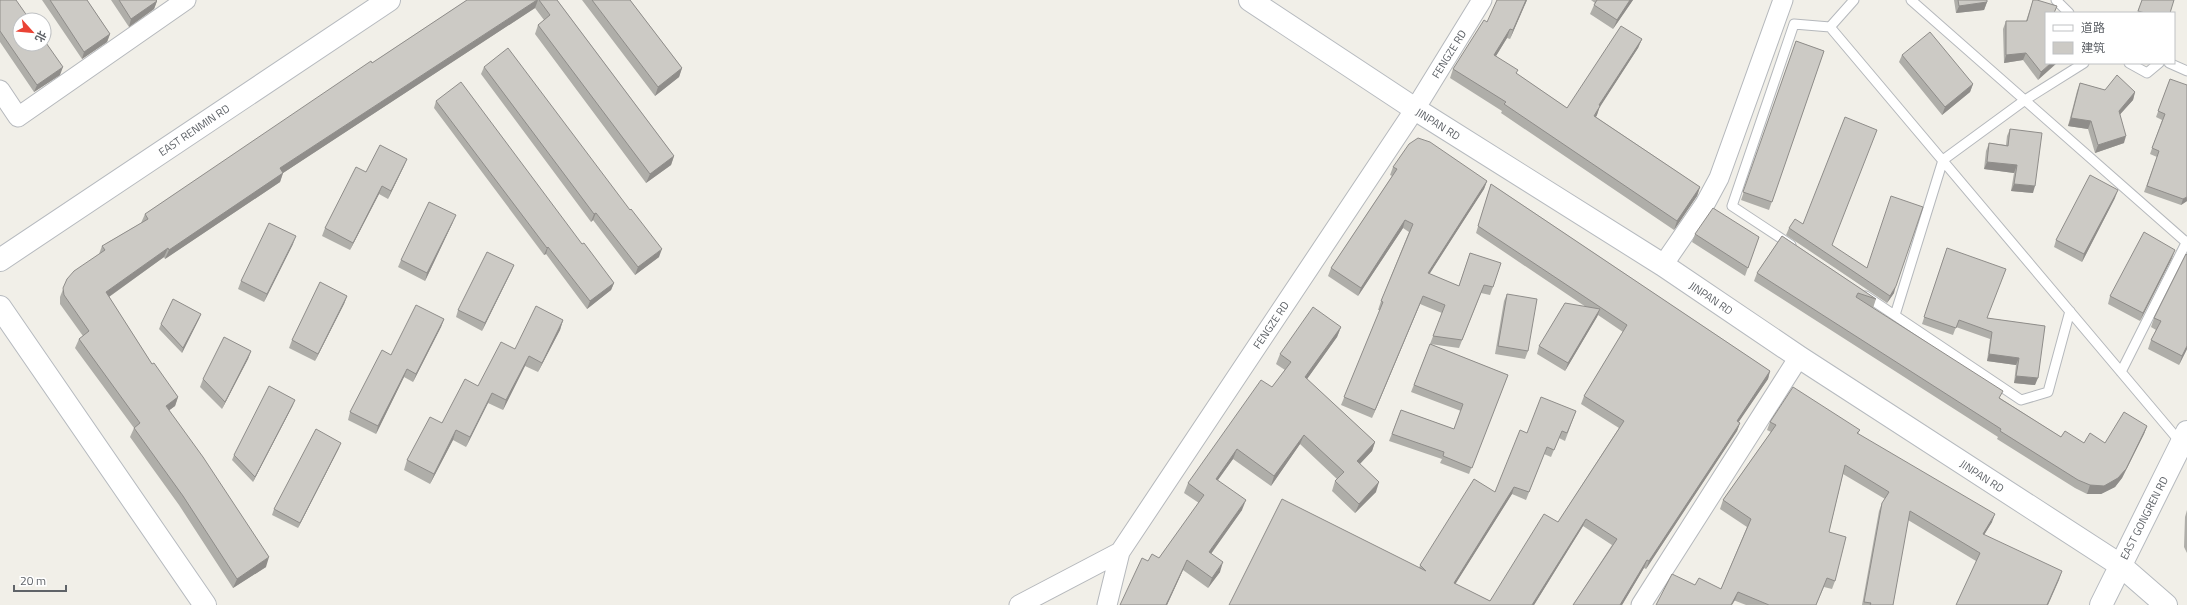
<svg xmlns="http://www.w3.org/2000/svg" width="2187" height="605" font-family="'Titillium Web','Noto Sans SC',sans-serif">
	<style>
		.lines { fill: none; stroke-linecap: round; stroke-linejoin: round }
		.lane-casing { stroke: #b5b8bc; stroke-width: 11 }
		.street-casing { stroke: #b5b8bc; stroke-width: 21 }
		.secondary-casing { stroke: #b6babf; stroke-width: 24 }
		.lane { stroke: #fff; stroke-width: 9 }
		.street { stroke: #fff; stroke-width: 19 }
		.secondary { stroke: #fff; stroke-width: 22 }
		.wall { fill: #afaea9 }
		.shaded-wall { fill: #8f8d8a }
		.building { fill: #cccac5; stroke: #8f8d8a }
		.labels { text-anchor: middle; stroke-width: 4; stroke-linejoin: round; paint-order: stroke }
		.street-label { font-size: 11px; fill: #5f6368; stroke: #fff }
	</style>
	<rect width="100%" height="100%" fill="#f1efe8"/>
	<g class="lines">
		<defs>
			<path id="lane" d="M1854 0 1830 27 2181 443
				M1911 0 2186 242
				M2056 0 2069 13
				M2129 63 2147 73 2159 63
				M2169 63 2187 71
				M1791 245 1732 206 1794 24 1830 27
				M1866 296 2021 400 2048 392 2070 311
				M1895 315 1943 160 2025 100 2084 63
				M2121 372 2187 241"/>
			<path id="street" d="M0 90 18 117 186 0
				M1663 265 1705 204 1719 178 1783 0
				M1019 605 1120 552 1415 109 1482 0
				M1107 605 1120 552
				M1641 605 1799 357"/>
			<path id="secondary" d="M1250 0 1415 109 1663 265 1799 357 2120 565 2166 605
				M0 260 389 0
				M0 307 205 605
				M2101 605 2187 432"/>
		</defs>
		<!-- lane casing -->
		<use href="#lane" class="lane-casing"/>
		<!-- street casing -->
		<use href="#street" class="street-casing"/>
		<!-- secondary casing -->
		<use href="#secondary" class="secondary-casing"/>
		<!-- lane -->
		<use href="#lane" class="lane"/>
		<!-- street -->
		<use href="#street" class="street"/>
		<!-- secondary -->
		<use href="#secondary" class="secondary"/>
	</g>
	<!-- wall -->
	<path class="wall" d="M0 0 60 75 34 92 0 42Z
		M42 0H87L110 34 107 42 82 59Z
		M111 0H156L157 1 154 9 129 27Z
		M467 0H557L674 156 671 165 646 183 535 34 538 25 544 20 535 8 283 173 280 182 165 259 164 257 109 297 152 364 178 397 175 406 169 410 266 567 233 588 179 505 130 437 134 428 75 348 79 339 83 336 60 304V297L67 279 99 254 102 246 141 223 145 214Z
		M582 0H630L682 68 679 77 655 96Z
		M1527 0 1510 39 1507 38 1496 56 1517 74 1567 108 1642 39 1638 48 1600 106 1596 117 1700 187 1697 196 1674 230 1501 113 1502 111 1450 78 1453 69 1487 22Z
		M1591 0H1633L1613 29 1590 14 1594 5 1595 3Z
		M1954 0H1987V2L1984 10 1956 13Z
		M2033 0 2046 13V63L2038 80 2023 60 2004 63 2003 29 2006 21H2026Z
		M2142 0 2170 13H2137Z
		M1796 41 1824 51 1769 210 1741 200Z
		M1902 55 1973 84 1970 92 1942 115 1899 62Z
		M484 67 659 257 635 275 593 220 591 222 481 74Z
		M2170 79 2187 201 2181 205 2144 192 2157 157 2150 154 2162 120 2156 117Z
		M2080 83 2105 90 2135 92 2133 100 2120 114 2124 143 2095 153 2088 129 2068 126 2077 91Z
		M436 101 582 244 614 283 611 290 587 309 546 254 544 255 434 108Z
		M2010 129 2033 193 2011 191 2014 173 1984 169 1986 151 1989 143 2006 145 2007 136Z
		M407 159 404 166 388 199 379 194 350 250 322 236 325 228 366 172Z
		M1393 167 1487 181 1484 189 1429 274 1459 286 1470 253 1493 287 1490 295 1481 293 1459 348 1430 344 1442 313 1420 304 1372 418 1341 405 1380 310H1378L1381 301 1409 232 1403 228 1358 296 1328 276 1331 268 1392 176 1390 175Z
		M1491 184 1770 371 1768 379 1738 422 1740 423 1737 431 1646 569 1644 568 1622 605H1573L1612 545 1583 526 1534 605H1229L1419 568 1420 565 1495 492 1527 433 1576 411 1565 441 1559 438 1551 457 1544 454 1526 500 1512 494 1455 584 1490 601 1558 522 1619 428 1581 404 1584 396 1623 332 1598 315 1565 371 1537 354 1539 346 1586 307 1476 233Z
		M2115 198 2082 262 2054 247 2056 240Z
		M453 222 425 281 398 267 401 260Z
		M1789 228 1832 245 1894 293 1887 303 1786 235Z
		M1695 234 1759 237 1745 276 1692 242Z
		M1782 236 1876 299 1873 308 2000 398 2061 437 2084 443H2105L2147 426 2144 434 2122 478 2115 487 2101 494H2087L2075 488 1997 439 1998 437 1754 281 1757 273Z
		M293 244 264 302 238 289 241 281Z
		M1947 248 1987 318 2045 326 2035 385 2014 383 2016 365 1987 361 1990 339 1956 327 1953 335 1922 324Z
		M2186 254 2187 349 2179 365 2148 349 2151 340 2156 330 2151 327 2154 318Z
		M2172 258 2140 321 2108 304 2110 296Z
		M514 265 511 272 482 331 456 317 458 310Z
		M1507 294 1528 351 1525 359 1495 354 1504 301Z
		M347 296 344 304 315 361 289 348 292 340Z
		M201 314 199 319 182 353 159 329 161 324Z
		M444 319 441 327 413 382 404 377 376 434 348 420 350 412 391 355Z
		M563 320 560 330 538 372 525 366 503 410 488 403 466 447 453 440 430 484 404 470 407 460 515 349Z
		M1341 327 1337 337 1307 379 1375 442 1372 451 1360 464 1376 492 1355 513 1332 491 1335 481 1337 479 1300 444 1271 486 1233 459 1218 480 1242 510 1211 554 1220 572 1208 588 1183 570 1167 605H1120L1148 561 1159 558 1199 503 1184 493 1188 483 1272 387 1285 370 1276 364 1280 354Z
		M1430 344 1508 375 1469 474 1440 463 1442 459 1389 441 1401 410 1454 429 1461 411 1411 392Z
		M251 351 248 359 222 409 200 387 203 379Z
		M293 405 253 482 232 460 234 455Z
		M1770 422 1860 430 1858 434 1992 522 1984 535 2059 580 1976 561 1908 520 1893 605H1862L1879 511 1882 503 1885 499 1843 474 1829 532 1835 581 1832 589 1824 587 1816 605H1746L1695 585 1721 589 1747 527 1720 509 1723 500 1771 432 1767 430Z
		M339 448 298 528 272 515 274 509Z
		M2187 510V553L2184 547 2185 517Z"/>
	<!-- shaded-wall -->
	<path class="shaded-wall" d="M537 0H538L535 8 283 173 280 182 165 259 169 250 280 168Z
		M1526 0H1527L1510 39 1513 30Z
		M1630 0H1633L1613 29 1617 20Z
		M157 1 154 9 129 27 131 19Z
		M1987 2 1984 10 1956 13 1959 6Z
		M1510 29 1507 38 1491 64 1494 55Z
		M110 34 107 42 82 59 84 52Z
		M1642 39 1638 48 1598 110 1600 106 1597 115 1591 125 1599 105Z
		M2026 53 2023 60 2004 63 2006 55Z
		M2051 63H2057L2038 80 2041 72Z
		M63 67 60 75 34 92 37 85Z
		M682 68 679 77 655 96 658 87Z
		M1973 84 1970 92 1942 115 1945 107Z
		M2135 92 2133 100 2116 119 2119 111Z
		M2071 118 2091 121 2088 129 2068 126Z
		M2126 136 2124 143 2095 153 2098 145Z
		M674 156 671 165 646 183 650 174Z
		M407 159 404 166 388 199 391 191Z
		M1987 162 2017 165 2014 173 1984 169Z
		M1487 181 1484 189 1425 281 1428 273Z
		M2014 184 2035 186 2033 193 2011 191Z
		M382 186 379 194 350 250 353 243Z
		M1700 187 1697 196 1674 230 1677 221Z
		M2118 190 2115 198 2082 262 2084 254Z
		M2187 197V201L2181 205 2183 199Z
		M596 213 593 220 591 222 594 214Z
		M456 215 453 222 425 281 427 273Z
		M1405 220 1403 228 1358 296 1361 288Z
		M296 236 293 244 264 302 267 294Z
		M548 247 546 254 544 255 547 248Z
		M168 248 164 257 103 301 106 292Z
		M662 249 659 257 635 275 638 267Z
		M2175 250 2172 258 2140 321 2143 313Z
		M514 265 511 272 482 331 485 323Z
		M614 283 611 290 587 309 590 301Z
		M1896 286 1894 293 1887 303 1890 296Z
		M347 296 344 304 315 361 318 354Z
		M1423 296 1420 304 1372 418 1375 410Z
		M1600 309 1597 317 1565 371 1568 363Z
		M201 314 199 319 182 353 183 348Z
		M444 319 441 327 413 382 416 374Z
		M563 320 560 330 538 372 542 363Z
		M1341 327 1337 337 1302 386 1305 377Z
		M2187 346V349L2179 365 2182 356Z
		M251 351 248 359 222 409 225 402Z
		M1989 354 2019 358 2016 365 1987 361Z
		M529 356 525 366 503 410 506 400Z
		M407 369 404 377 376 434 378 426Z
		M1770 371 1768 379 1734 429 1737 421Z
		M2016 376 2038 378 2035 385 2014 383Z
		M492 393 488 403 466 447 470 437Z
		M178 397 175 406 163 415 166 406Z
		M295 400 293 405 253 482 255 477Z
		M1740 423 1737 431 1646 569 1649 561Z
		M2147 426 2144 434 2122 478 2115 487 2101 494H2087L2090 485Z
		M456 430 453 440 430 484 434 474Z
		M1304 435 1300 444 1271 486 1274 476Z
		M1375 442 1372 451 1353 471 1357 461Z
		M341 443 339 448 298 528 300 523Z
		M1237 449 1233 459 1212 488 1216 479Z
		M1379 482 1376 492 1355 513 1359 504Z
		M1514 487 1512 494 1451 591 1454 583Z
		M1246 500 1242 510 1205 562 1209 552Z
		M1995 514 1992 522 1979 543 1983 534Z
		M1586 519 1583 526 1534 605H1532Z
		M269 557 266 567 233 588 237 579Z
		M1187 560 1183 570 1167 605H1166Z
		M1647 560 1644 568 1622 605H1620Z
		M1223 562 1220 572 1208 588 1212 578Z
		M2062 571 2059 580 2048 605H2047Z
		M1738 592 1735 600 1732 605H1731Z"/>
	<!-- building -->
	<path class="building" d="M0 0H16L30 20H20V44H44V40L63 67 37 85 0 31Z
		M50 0H87L110 34 84 52Z
		M119 0H156L157 1 131 19Z
		M467 0H537L280 168 283 173 169 250 168 248 106 292 152 364 154 363 178 397 166 406 203 457 269 557 237 579 183 496 134 428 140 423 79 339 89 331 64 295 63 288 67 279 74 271 105 250 102 246 148 219 145 214 371 61 372 63Z
		M539 0H557L674 156 650 174 538 25 550 15Z
		M592 0H630L682 68 658 87Z
		M1497 0H1526L1513 30 1510 29 1494 55 1518 70 1516 73 1567 108 1621 26 1642 39 1599 105 1600 106 1594 116 1700 187 1677 221 1504 104 1506 102 1453 69 1484 20 1487 22Z
		M1597 0H1630L1617 20 1594 5Z
		M1958 0H1987V2L1959 6Z
		M2033 0H2037L2057 6 2054 13H2046V63H2051L2041 72 2026 53 2006 55V21H2027Z
		M2142 0H2174L2170 13H2145L2138 11Z
		M1930 32 1973 84 1945 107 1902 55Z
		M1796 41 1824 51 1772 202 1743 192Z
		M508 48 630 210 631 209 662 249 638 267 596 213 594 214 484 67Z
		M2117 75 2135 92 2119 111 2126 136 2098 145 2091 121 2071 118 2080 83 2105 90Z
		M2170 79 2187 85V197L2183 199 2147 186 2159 151 2152 148 2165 114 2158 111Z
		M461 82 582 244 584 243 614 283 590 301 548 247 547 248 436 101Z
		M1845 117 1877 130 1832 245 1867 268 1891 196 1923 207 1896 286 1890 296 1789 228 1795 219 1803 224Z
		M2010 129 2042 133 2035 186 2014 184 2017 165 1987 162 1989 143 2008 146Z
		M1418 138 1430 142 1487 181 1428 273 1459 286 1470 253 1501 263 1493 287 1484 285 1462 340 1433 336 1445 305 1423 296 1375 410 1344 397 1383 302 1381 301 1413 224 1405 220 1361 288 1331 268 1397 169 1393 167 1409 144Z
		M380 145 407 159 391 191 382 186 353 243 325 228 356 167 366 172Z
		M2090 175 2118 190 2084 254 2056 240Z
		M1491 184 1770 371 1737 421 1740 423 1649 561 1647 560 1620 605H1573L1617 539 1586 519 1532 605H1229L1282 499 1426 571 1420 565 1474 479 1495 492 1520 430 1527 433 1541 397 1576 411 1567 433 1562 431 1554 450 1547 447 1529 492 1514 487 1454 583 1490 601 1544 514 1558 522 1624 421 1584 396 1627 325 1478 226Z
		M429 202 456 215 427 273 401 260Z
		M1713 208 1759 237 1748 268 1695 234Z
		M269 223 296 236 267 294 241 281Z
		M2144 232 2175 250 2143 313 2110 296Z
		M1782 236 1876 299 1858 293 1856 297 2003 391 1999 398 2061 437 2065 431 2084 443 2090 433 2105 443 2124 412 2147 426 2126 469 2118 478 2104 486 2090 485 2078 480 2000 431 2001 429 1757 273Z
		M1947 248 2006 269 1987 318 2045 326 2038 378 2016 376 2019 358 1989 354 1992 332 1959 320 1956 328 1924 317Z
		M487 252 514 265 485 323 458 310Z
		M2186 254 2187 255V346L2182 356 2151 340 2161 321 2154 318Z
		M320 282 347 296 318 354 292 340Z
		M1507 294 1537 299 1528 351 1498 346Z
		M173 299 201 314 183 348 161 324Z
		M1565 303 1600 309 1568 363 1539 346Z
		M416 305 444 319 416 374 407 369 378 426 350 412 382 350 391 355Z
		M536 306 563 320 542 363 529 356 506 400 492 393 470 437 456 430 434 474 407 460 430 417 442 423 465 379 478 386 501 342 515 349Z
		M1313 307 1341 327 1305 377 1375 442 1357 461 1379 482 1359 504 1335 481 1344 472 1304 435 1274 476 1237 449 1216 479 1246 500 1209 552 1223 562 1212 578 1187 560 1166 605H1120L1142 558 1148 561 1152 554 1159 558 1204 495 1188 483 1261 380 1272 387 1291 362 1280 354Z
		M224 337 251 351 225 402 203 379Z
		M1430 344 1508 375 1472 468 1443 456 1444 452 1392 434 1401 410 1454 429 1463 404 1414 385Z
		M269 386 295 400 255 477 234 455Z
		M1793 387 1860 430 1857 433 1995 514 1983 534 2062 571 2047 605H1956L1980 553 1910 511 1893 605H1870L1871 603 1864 602 1882 503 1889 492 1845 465 1829 532 1846 537 1835 581 1827 578 1816 605H1769L1738 592 1731 605H1656L1672 574 1695 585 1699 578 1721 589 1751 519 1723 500 1776 425 1770 422Z
		M316 429 341 443 300 523 274 509Z"/>
	<g class="labels">
		<!-- street labels -->
		<g class="street-label">
			<text transform="translate(1449 54) rotate(-58)" y="4">FENGZE RD</text>
			<text transform="translate(1438 124) rotate(32)" y="4">JINPAN RD</text>
			<text transform="translate(194 130) rotate(-34)" y="4">EAST RENMIN RD</text>
			<text transform="translate(1711 298) rotate(34)" y="4">JINPAN RD</text>
			<text transform="translate(1271 325) rotate(-56)" y="4">FENGZE RD</text>
			<text transform="translate(1982 476) rotate(33)" y="4">JINPAN RD</text>
			<text transform="translate(2144 518) rotate(-63)" y="4">EAST GONGREN RD</text>
		</g>
	</g>
	<!-- legend -->
	<rect x="2045" y="12" width="130" height="52" fill="#ffffff" stroke="#bfc1c3"/>
	<rect x="2053" y="25" width="20" height="6" fill="#ffffff" stroke="#bfc1c3"/>
	<text x="2081" y="32" font-size="12" fill="#5f6368">道路</text>
	<rect x="2053" y="42" width="20" height="12" fill="#cccac5" stroke="#bfc1c3"/>
	<text x="2081" y="52" font-size="12" fill="#5f6368">建筑</text>
	<!-- north arrow -->
	<g transform="translate(32 32) rotate(117)"><circle r="19" fill="#ffffff" stroke="#bfc1c3"/>
	<path d="M0-3L7 15L0 10L-7 15Z" fill="#ea4335"/>
	<text y="-6" font-size="11" font-weight="bold" text-anchor="middle" fill="#5f6368">北</text>
	</g>
	<!-- scale -->
	<path d="M14 585v6h52v-6" fill="none" stroke="#5f6368" stroke-width="2"/>
	<text x="20" y="585" font-size="12" fill="#5f6368" stroke="#ffffff" stroke-width="3" paint-order="stroke">20 m</text>
</svg>
